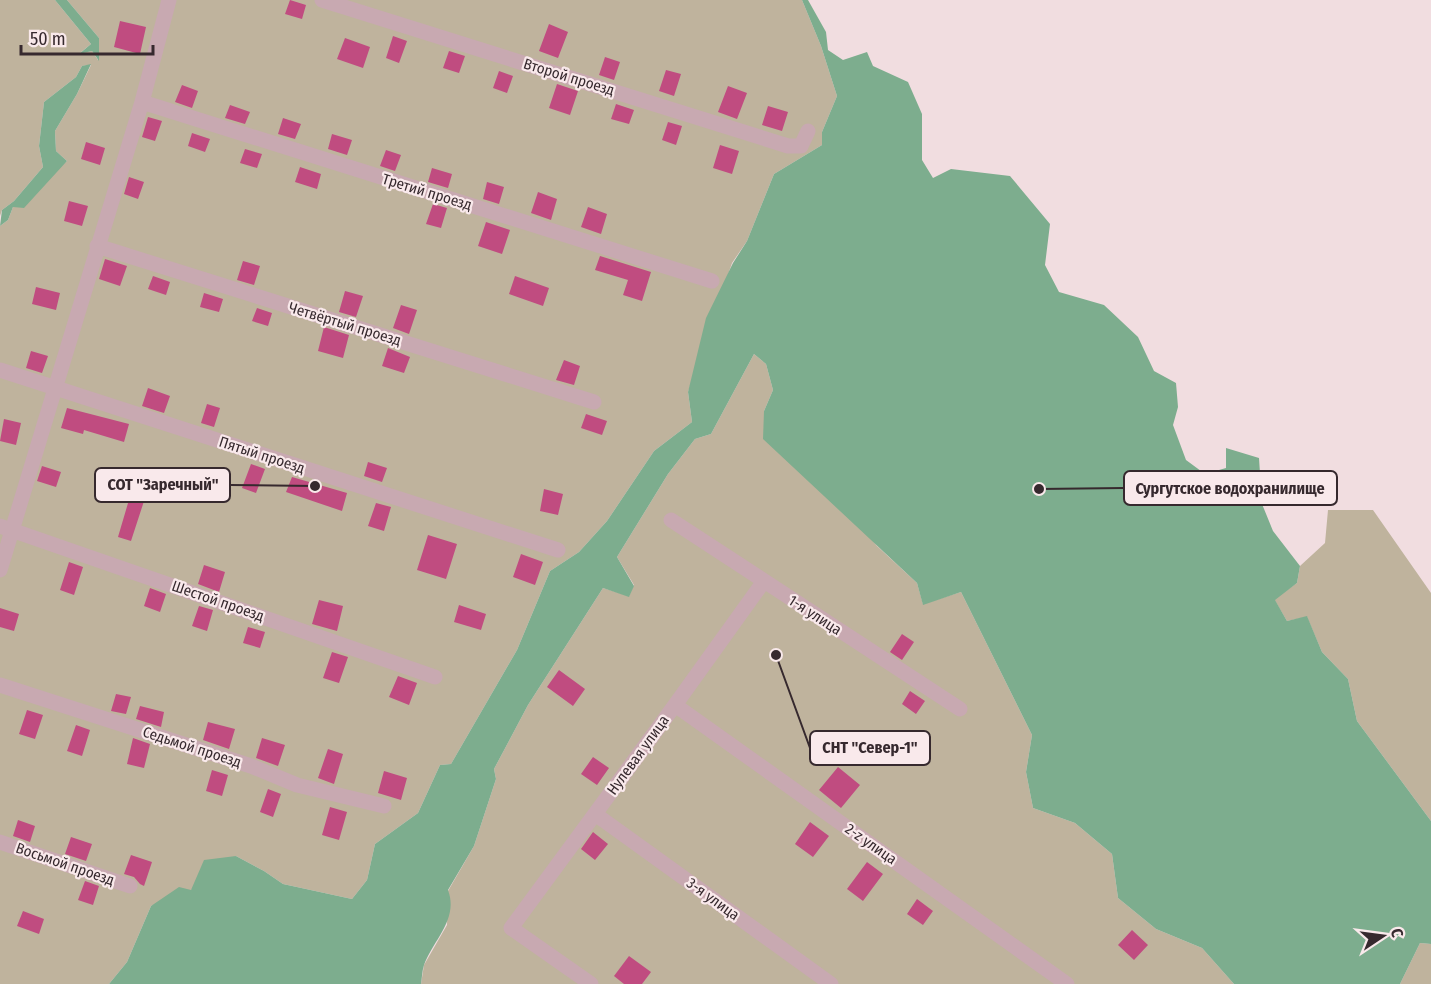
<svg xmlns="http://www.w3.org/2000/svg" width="1431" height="984" font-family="'Fira Sans Condensed',sans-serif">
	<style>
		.green { fill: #bfb39d }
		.water { fill: #7dad8e }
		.building { fill: #c04c80 }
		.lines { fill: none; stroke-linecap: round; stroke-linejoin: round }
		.minor { stroke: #c8a9b1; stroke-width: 15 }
		.labels { text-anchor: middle; stroke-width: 4.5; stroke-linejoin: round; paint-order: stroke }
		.street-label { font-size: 15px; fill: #36292e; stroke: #f9e9eb }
		.leader { fill: none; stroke: #36292e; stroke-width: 2 }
		.callout-dot { fill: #36292e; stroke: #f9e9eb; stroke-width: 2 }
		.callout { fill: #f9e9eb; stroke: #36292e; stroke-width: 2 }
		.callout-label { font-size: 16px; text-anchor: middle; font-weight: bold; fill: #36292e }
	</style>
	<rect width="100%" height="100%" fill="#f1dde0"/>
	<!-- green -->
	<path class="green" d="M0 0H55L91 44 80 53 92 51 98 60 99 38 67 0H802L821 46 837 96 822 132V145L774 174 747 241 732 263 688 392 692 422 654 451 607 521 579 552 550 571 517 650 451 764 440 765 418 813 375 844 367 880 352 899 283 884 264 871 236 856 191 890 151 906 127 962 109 984H0V226L8 220 13 207 67 161 56 151 55 131 77 94 91 65 82 66 76 77 44 102 39 146 43 167 14 201 2 210 0 216Z
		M754 354 766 364 773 390 764 411 877 546 917 583 923 604 961 592 1032 735 1026 772 1033 808 1075 823 1112 854 1118 898 1156 929 1202 948 1234 984H421L424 965 447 925 448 891 474 846 496 779 494 769 528 705 603 588 629 596 634 585 617 557 668 474 695 439 711 434Z
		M1328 510H1373L1431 593V821L1357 721 1348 679 1322 652 1307 617 1287 621 1274 599 1297 583 1300 566 1325 543Z
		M1420 943 1431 944V984H1400Z"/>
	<!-- water -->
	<path class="water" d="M55 0H67L99 38V61L92 51 79 54 91 44Z
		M802 0H808L826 32 828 50 843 60 867 52 873 66 908 82 922 114V160L933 178 951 169 1010 176 1050 224 1045 265 1059 292 1104 305 1138 337 1154 371 1176 383 1178 407 1173 425 1186 460 1205 474 1226 468V448L1259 458 1262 504 1273 531 1300 566 1297 583 1275 600 1287 621 1307 616 1322 652 1348 679 1357 721 1431 821V944L1420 943 1400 984H1234L1202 948 1156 929 1118 898 1112 854 1075 823 1033 808 1026 772 1032 735 961 592 923 605 917 583 763 439 764 411 773 390 766 364 754 354 711 434 695 439 668 474 617 557 634 586 629 597 603 588 528 705 494 769 496 779 474 846 448 890C459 919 433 940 424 965 422 971 422 978 421 984H109L127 962 151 906 179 887 191 890 204 860 236 856 264 871 283 884 352 899 367 880 375 844 418 813 440 765 451 764 517 650 550 571 579 552 607 521 654 451 692 422 688 392 706 318 733 263 747 241 774 174 822 145V132L837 96 821 46Z
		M91 64 77 94 55 131 56 151 67 161 24 208 13 207 8 220 0 226 2 210 14 201 43 167 39 146 44 102 76 77 82 66Z"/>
	<!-- building -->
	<path class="building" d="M290 0 306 5 302 19 285 14Z
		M120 21 146 27 140 54 114 47Z
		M549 24 568 32 558 58 539 51Z
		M393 36 407 41 399 63 386 58Z
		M345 38 370 47 363 68 337 59Z
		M449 51 465 56 459 73 443 68Z
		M605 57 620 62 614 80 599 75Z
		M666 70 681 74 674 96 659 91Z
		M499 71 513 76 507 93 493 88Z
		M557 84 578 91 570 115 549 108Z
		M182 85 198 91 192 108 175 102Z
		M728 86 747 93 737 119 718 112Z
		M616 104 634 110 629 124 611 119Z
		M230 105 250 112 245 124 225 118Z
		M768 106 788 112 782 131 762 125Z
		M148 117 162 121 155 141 142 137Z
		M283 118 301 124 295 139 278 134Z
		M668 122 682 126 676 145 662 140Z
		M192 133 210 139 205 152 188 146Z
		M332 134 352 140 347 155 328 149Z
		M86 142 105 148 100 165 81 159Z
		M720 145 739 151 732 174 713 168Z
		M245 149 262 154 257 168 240 163Z
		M386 150 401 155 395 171 380 166Z
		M300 167 321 174 317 189 295 182Z
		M432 168 452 174 448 188 428 182Z
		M129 177 144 182 138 199 124 194Z
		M487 182 504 187 499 204 483 199Z
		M538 192 557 199 551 220 531 213Z
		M69 201 88 206 82 226 64 221Z
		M433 204 447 208 441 228 426 224Z
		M588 207 607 214 601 234 581 227Z
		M486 222 510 230 502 254 478 246Z
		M600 256 651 272 642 301 623 295 628 280 595 270Z
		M105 259 127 266 120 286 99 279Z
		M243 261 260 266 254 285 237 280Z
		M153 276 170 282 166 295 148 289Z
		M515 276 549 288 543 306 509 294Z
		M36 287 60 293 56 310 32 304Z
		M345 291 363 296 356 317 339 312Z
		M204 293 223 299 219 312 200 307Z
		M401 305 417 310 409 334 393 328Z
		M257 308 272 313 268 326 252 321Z
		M324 327 349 335 343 358 318 351Z
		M388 348 410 357 404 373 382 366Z
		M31 351 48 356 42 373 26 368Z
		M564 360 580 366 574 385 556 380Z
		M148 388 170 396 164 413 142 406Z
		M207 404 220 408 214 427 201 423Z
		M67 408 129 424 124 442 84 430 83 434 61 428Z
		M586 414 607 421 602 435 581 428Z
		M4 419 21 423 16 445 0 441Z
		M368 462 387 468 382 482 364 476Z
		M251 464 265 469 256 493 242 488Z
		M42 466 61 472 56 487 37 481Z
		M292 477 347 493 342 511 286 492Z
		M544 489 563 494 558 515 540 511Z
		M131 493 145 498 131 541 118 537Z
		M376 503 391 507 384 531 368 526Z
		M428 535 457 544 446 579 417 570Z
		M521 554 543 562 535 585 513 577Z
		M69 562 83 567 74 595 60 590Z
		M204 565 225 572 219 592 198 584Z
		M150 588 166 594 160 612 144 606Z
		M319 600 343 606 337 631 312 624Z
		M459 605 486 614 481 630 454 622Z
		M199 606 213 610 207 631 192 626Z
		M0 608 19 614 14 631 0 627Z
		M248 627 265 632 260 648 243 643Z
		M902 634 914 642 902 660 890 652Z
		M332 652 348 657 339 683 323 678Z
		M559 670 585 689 573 706 547 687Z
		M398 676 417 683 409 705 389 697Z
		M910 691 925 701 916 714 902 704Z
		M116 694 131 697 126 714 111 711Z
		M140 706 164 712 161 727 136 719Z
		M27 710 43 715 35 739 19 734Z
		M208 722 235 729 229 749 203 740Z
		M76 725 90 730 82 756 67 751Z
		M133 738 150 744 144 768 127 764Z
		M262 738 285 745 278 766 256 758Z
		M328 749 343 754 334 784 318 778Z
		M593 757 609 768 597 785 581 774Z
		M838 767 860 785 841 808 819 790Z
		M212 770 228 775 222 796 206 791Z
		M384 771 407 778 401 800 378 793Z
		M268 789 281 794 273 817 260 812Z
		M330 807 347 812 339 840 322 835Z
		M18 820 35 826 30 842 13 836Z
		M810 822 829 836 813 857 795 844Z
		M593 832 608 844 595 860 581 849Z
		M71 837 92 844 86 861 65 854Z
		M131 855 152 862 144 886 140 884 134 877 124 874Z
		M867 862 883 874 863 901 847 889Z
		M85 881 99 886 93 905 78 900Z
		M917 899 933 911 923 925 907 914Z
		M23 911 44 919 39 934 17 926Z
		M1132 930 1148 945 1134 960 1118 945Z
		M629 956 651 972 642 984H624L614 976Z"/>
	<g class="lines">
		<!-- minor -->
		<path class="minor" d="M322 0 788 146H801L808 131
			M142 102 712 281
			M97 246 594 402
			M0 370 558 550
			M671 520 960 709
			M0 526 435 677
			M0 570 142 102 169 0
			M0 685 251 766 297 785 384 806
			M675 705 1067 984
			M595 814 831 984
			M0 842 130 886
			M591 984 511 928 675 705 764 581"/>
	</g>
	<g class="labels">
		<!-- street labels -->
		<g class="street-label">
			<text transform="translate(569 77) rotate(17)" y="5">Второй проезд</text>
			<text transform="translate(427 192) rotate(17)" y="5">Третий проезд</text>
			<text transform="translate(345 324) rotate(17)" y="5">Четвёртый проезд</text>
			<text transform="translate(262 455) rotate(18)" y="5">Пятый проезд</text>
			<text transform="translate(218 601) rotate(19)" y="5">Шестой проезд</text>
			<text transform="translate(815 615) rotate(33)" y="5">1-я улица</text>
			<text transform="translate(192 747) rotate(18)" y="5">Седьмой проезд</text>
			<text transform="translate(638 755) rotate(-54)" y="5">Нулевая улица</text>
			<text transform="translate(871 844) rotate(35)" y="5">2-z улица</text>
			<text transform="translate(65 864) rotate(19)" y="5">Восьмой проезд</text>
			<text transform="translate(713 899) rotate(36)" y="5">3-я улица</text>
		</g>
	</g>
	<!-- callouts -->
	<path class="leader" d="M315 486L230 485M1039 489L1124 488M776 655L810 748"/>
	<g class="callout-dot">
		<circle cx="315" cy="486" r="6"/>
		<circle cx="1039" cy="489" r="6"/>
		<circle cx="776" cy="655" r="6"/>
	</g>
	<g class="callout">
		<rect x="95" y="468" width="135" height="34" rx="6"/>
		<rect x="1124" y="471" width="213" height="34" rx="6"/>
		<rect x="810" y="731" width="120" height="34" rx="6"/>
	</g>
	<g class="callout-label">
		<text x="163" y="490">СОТ "Заречный"</text>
		<text x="1230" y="494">Сургутское водохранилище</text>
		<text x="870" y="753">СНТ "Север-1"</text>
	</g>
	<!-- north arrow -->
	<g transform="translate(1383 936) rotate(77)" stroke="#f9e9eb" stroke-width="4.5" paint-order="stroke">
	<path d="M0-4.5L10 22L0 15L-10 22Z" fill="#36292e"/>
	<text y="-9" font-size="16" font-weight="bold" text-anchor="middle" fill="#36292e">С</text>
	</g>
	<!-- scale -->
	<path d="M21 45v9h132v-9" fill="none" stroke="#36292e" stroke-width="3"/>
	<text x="30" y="45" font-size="18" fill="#36292e" stroke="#f9e9eb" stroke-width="4.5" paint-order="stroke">50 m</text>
</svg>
